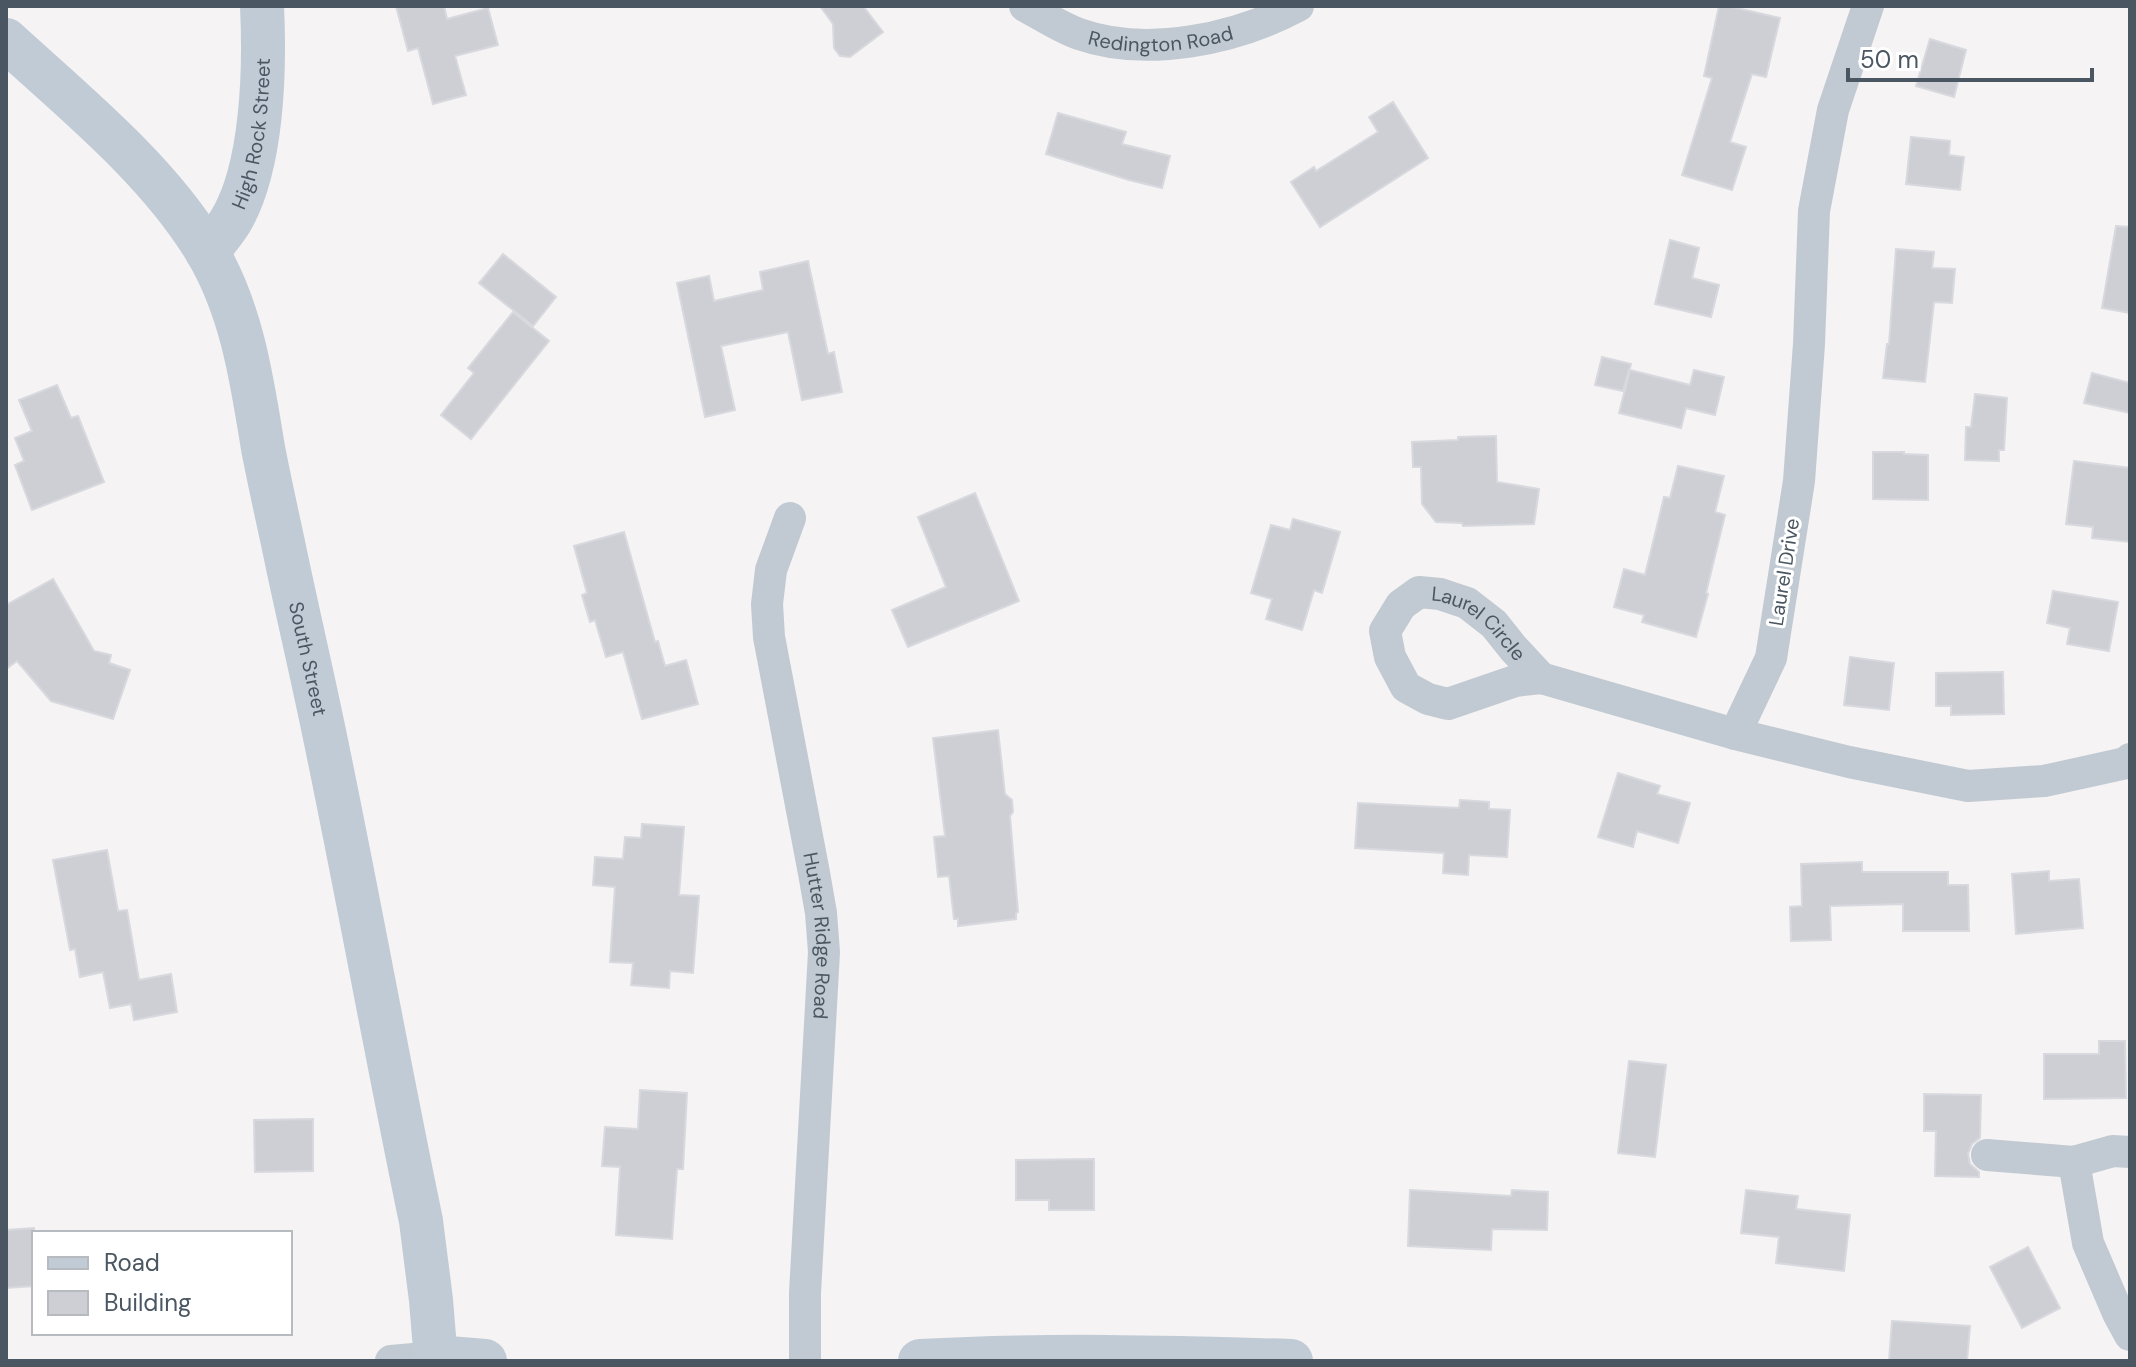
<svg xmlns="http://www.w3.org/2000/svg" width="2136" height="1367" font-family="'DM Sans',sans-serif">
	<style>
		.building { fill: #cdcfd5; stroke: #d7d9de; stroke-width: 2 }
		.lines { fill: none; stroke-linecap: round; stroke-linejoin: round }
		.street { stroke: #c1cad2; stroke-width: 32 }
		.secondary { stroke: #c1cbd6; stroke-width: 44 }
		.labels { text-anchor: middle; stroke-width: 6; stroke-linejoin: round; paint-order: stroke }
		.street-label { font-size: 20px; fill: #4a5661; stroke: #fff }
	</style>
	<rect width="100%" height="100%" fill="#f5f3f3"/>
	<!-- building -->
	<path class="building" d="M396 6H444L447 19 488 8 498 45 455 56 466 95 433 104 418 48 408 51Z
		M820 6H863L883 32 850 57 840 56 834 48 833 24Z
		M1719 6H1728L1780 18 1766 77 1752 74 1730 142 1746 147 1732 190 1682 175 1712 78 1704 76Z
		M1930 39 1966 50 1954 97 1916 86Z
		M1393 102 1428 158 1320 227 1291 182 1314 167 1316 171 1378 132 1369 117Z
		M1058 113 1126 132 1122 144 1170 156 1162 188 1129 180 1046 154Z
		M1911 137 1950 141 1949 155 1964 157 1960 190 1906 184Z
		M2116 226 2130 227V313L2102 308Z
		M1670 240 1699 248 1692 278 1719 285 1711 317 1655 304Z
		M1896 249 1934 252 1932 268 1955 269 1952 303 1934 302 1925 382 1883 378 1887 344H1889Z
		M503 254 556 297 533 326 479 283Z
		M808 261 828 354 834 352 842 392 802 400 788 332 721 346 735 410 705 417 677 283 709 276 714 301 763 290 760 272Z
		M513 312 549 341 471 439 441 415 474 373 468 368Z
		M1602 357 1631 364 1623 391 1595 385Z
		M1630 370 1690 385 1694 370 1724 377 1715 415 1686 408 1681 428 1619 413Z
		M2092 373 2130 383V413L2084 403Z
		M57 385 71 418 78 416 104 482 32 510 15 465 24 461 15 438 32 431 19 400Z
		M1975 394 2007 398 2004 450H1999V461L1965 460 1966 427H1971Z
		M1496 436 1497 482 1539 489 1534 524 1463 526 1462 523 1436 522 1422 504 1421 467H1413L1412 442 1458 440V437Z
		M1873 452H1904V454L1928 455V500L1873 499Z
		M2074 461 2130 468V542L2092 538 2093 527 2066 524Z
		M1678 466 1724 476 1715 512 1725 515 1706 593 1708 594 1696 637 1642 622 1644 615 1614 607 1624 569 1645 575 1664 497 1670 498Z
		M975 493 1019 601 908 647 892 610 946 587 918 517Z
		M1293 519 1340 532 1322 593 1314 590 1302 630 1266 619 1272 599 1251 593 1271 525 1290 530Z
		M624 532 655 642 658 641 665 666 686 660 698 704 642 719 623 652 606 657 595 620 590 622 582 595 587 593 574 546Z
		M53 579 94 651 111 655 109 663 130 670 113 719 51 701 17 661 6 669V605Z
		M2053 591 2118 602 2109 651 2067 644 2070 628 2047 623Z
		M1850 657 1894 663 1889 710 1844 705Z
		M2003 672 2004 714 1951 715V706H1936V673Z
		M998 730 1005 794 1012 800 1013 812 1010 816 1018 912 1016 913V919L958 926V919H954L949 876 938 877 934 837 945 836 933 738Z
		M1618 773 1660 786 1657 794 1690 803 1678 843 1637 831 1633 847 1598 837Z
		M1460 800 1489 802V809L1510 810 1507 857 1469 855 1468 875 1443 873 1444 853 1355 848 1358 803 1459 808Z
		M642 824 684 827 679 895 699 896 693 973 670 971 669 988 631 985 633 963 610 962 615 887 593 885 595 857 623 859 625 837 641 838Z
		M107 850 118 911 127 910 139 980 171 974 177 1012 134 1020 131 1004 110 1008 103 972 80 977 75 949 70 950 53 860Z
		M1862 862V872H1948V885H1968L1969 931H1903V904L1830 906 1831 940 1791 941 1790 907 1802 906 1801 864Z
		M2049 871V881L2079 879 2083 928 2016 934 2012 874Z
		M2099 1041H2125L2126 1098 2044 1099V1054H2099Z
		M1629 1061 1666 1065 1655 1157 1618 1153Z
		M640 1090 687 1093 683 1169H677L672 1239 616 1235 620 1167 602 1166 605 1127 638 1129Z
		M1924 1094 1981 1095 1980 1138 1972 1144 1968 1154 1970 1164 1979 1172V1177L1935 1176 1936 1131H1924Z
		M313 1119V1171L255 1172 254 1120Z
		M1094 1159V1210H1049V1200H1016V1160Z
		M1410 1190 1511 1196 1512 1190 1548 1192 1547 1230 1492 1229 1491 1250 1408 1246Z
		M1746 1190 1798 1196 1796 1209 1850 1215 1844 1271 1776 1263 1779 1237 1741 1233Z
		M34 1228V1286L6 1288V1230Z
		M2028 1247 2060 1308 2022 1328 1990 1267Z
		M1892 1321 1970 1326 1967 1361H1889Z"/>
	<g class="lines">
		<!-- street -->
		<g class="street">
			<path id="s1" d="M1025 6C1042 15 1060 27 1079 34 1147 58 1236 39 1298 6"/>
			<path d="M1868 6 1833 110 1814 211 1809 344 1799 481 1771 658 1735 734 1849 762 1968 786 2044 781 2126 763 2130 759"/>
			<path id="s2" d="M790 518 771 570 767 604 769 637 814 873 821 913 824 952 805 1293V1361"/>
			<path id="s3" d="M1541 678 1515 681 1448 704 1428 699 1406 687 1390 657 1385 631 1401 605 1419 592 1440 594 1467 603 1494 624 1514 649 1541 678 1735 734"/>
			<path d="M1987 1155 2074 1162 2113 1151 2130 1152"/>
			<path d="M2074 1162 2088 1243 2118 1313 2130 1335"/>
			<path d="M391 1361 436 1357"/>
		</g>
		<!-- secondary -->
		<g class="secondary">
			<path id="s4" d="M6 40C75 103 158 170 206 250 242 310 252 380 263 448 269 479 276 511 283 543 296 606 311 669 324 732 358 895 387 1058 421 1221L431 1300 436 1361"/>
			<path id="s5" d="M207 252C215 242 223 233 230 222 263 168 265 69 262 6"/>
			<path d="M436 1357 485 1361"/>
			<path d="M920 1361C1044 1354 1167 1357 1291 1361"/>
		</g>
	</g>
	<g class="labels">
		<!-- street labels -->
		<g class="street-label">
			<text dy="7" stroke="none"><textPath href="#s1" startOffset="144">Redington Road</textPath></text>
			<text dy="7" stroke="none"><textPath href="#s5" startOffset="130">High Rock Street</textPath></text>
			<text transform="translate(1784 572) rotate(-81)" y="7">Laurel Drive</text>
			<text dy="7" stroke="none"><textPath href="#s3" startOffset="326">Laurel Circle</textPath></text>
			<text dy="7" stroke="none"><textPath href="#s4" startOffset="714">South Street</textPath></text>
			<text dy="7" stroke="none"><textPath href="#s2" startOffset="426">Hutter Ridge Road</textPath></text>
		</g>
	</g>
	<!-- border -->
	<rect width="2136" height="1367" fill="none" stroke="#4a5661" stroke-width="16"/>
	<!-- legend -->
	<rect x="32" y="1231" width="260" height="104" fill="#ffffff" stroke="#b7bbc0" stroke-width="2"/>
	<rect x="48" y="1257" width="40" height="12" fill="#c1cbd6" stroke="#b7bbc0" stroke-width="2"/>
	<text x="104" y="1271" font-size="24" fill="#4a5661">Road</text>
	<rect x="48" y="1291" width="40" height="24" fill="#cdcfd5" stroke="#b7bbc0" stroke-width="2"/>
	<text x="104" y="1311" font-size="24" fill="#4a5661">Building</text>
	<!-- scale -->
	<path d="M1848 68v12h244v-12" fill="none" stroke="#4a5661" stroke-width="4"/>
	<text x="1860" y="68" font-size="24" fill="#4a5661" stroke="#ffffff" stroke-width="6" paint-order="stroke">50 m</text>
</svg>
